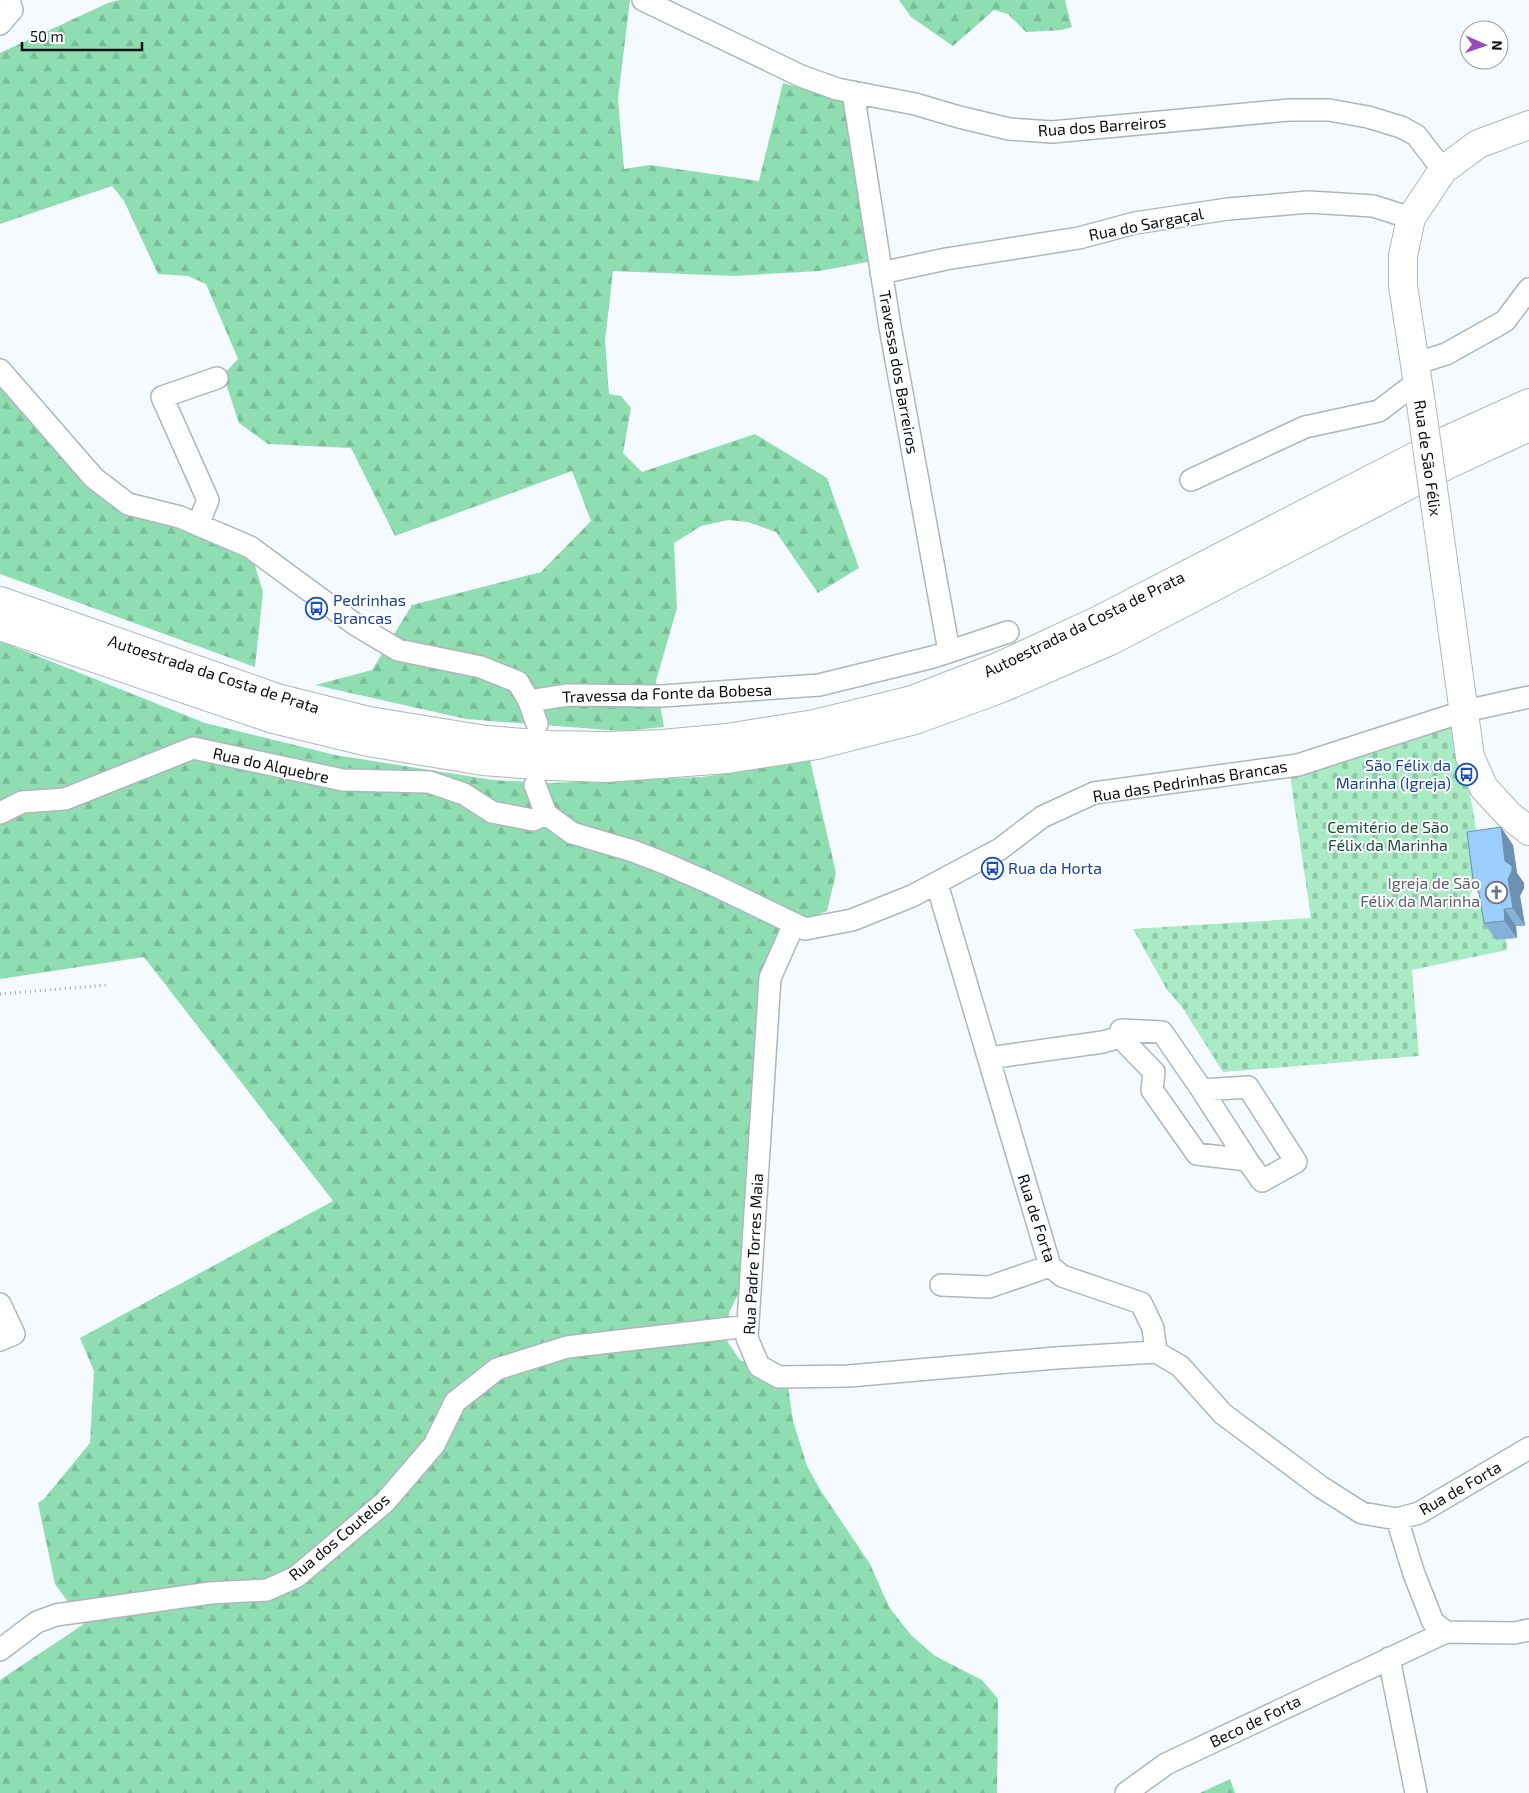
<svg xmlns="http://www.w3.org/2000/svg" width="1529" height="1793" font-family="'Exo 2',sans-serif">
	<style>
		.forest { fill: url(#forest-firs) }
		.cemetery { fill: url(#cemetery-stones) }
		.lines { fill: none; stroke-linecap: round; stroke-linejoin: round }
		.minor-casing { stroke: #aeb6bd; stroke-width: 24 }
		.major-casing { stroke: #aeb6bd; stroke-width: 30 }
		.highway-casing { stroke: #aeb6bd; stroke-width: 30 }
		.path { stroke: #a1a5a9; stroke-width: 3; stroke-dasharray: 1 4; stroke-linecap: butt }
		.minor { stroke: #fff; stroke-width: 21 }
		.major { stroke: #fff; stroke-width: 28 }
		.highway { stroke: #fff; stroke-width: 28 }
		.major-bridge-casing { stroke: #aeb6bd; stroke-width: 30; stroke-linecap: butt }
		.major-bridge { stroke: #fff; stroke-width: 28 }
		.wall { fill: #85b1d7 }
		.shaded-wall { fill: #6c90af }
		.building { fill: #9bcefa; stroke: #6c90af }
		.labels { text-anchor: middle; stroke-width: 4; stroke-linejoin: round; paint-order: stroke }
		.street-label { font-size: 16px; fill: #0c0f11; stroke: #fff }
		.transit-label { font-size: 16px; fill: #164399; stroke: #fff; text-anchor: start }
		.park-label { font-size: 16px; fill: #155235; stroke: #fff }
		.worship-label { font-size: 16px; fill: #5b616d; stroke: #fff; text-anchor: end }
	</style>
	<defs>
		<pattern id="forest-firs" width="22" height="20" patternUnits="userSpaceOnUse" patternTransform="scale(1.25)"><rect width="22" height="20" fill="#8edeb1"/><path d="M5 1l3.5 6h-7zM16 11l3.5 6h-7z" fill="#79bd97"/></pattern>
		<pattern id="cemetery-stones" width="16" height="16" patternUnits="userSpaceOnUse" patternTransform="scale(1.25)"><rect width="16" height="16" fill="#a8ebc4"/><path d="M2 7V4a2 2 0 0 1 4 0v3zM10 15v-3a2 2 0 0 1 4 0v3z" fill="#8fc8a7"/></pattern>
	</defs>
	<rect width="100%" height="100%" fill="#f5fafe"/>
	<!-- forest -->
	<path class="forest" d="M119 0H630L618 98 624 169 650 165 759 181 783 83 849 102 873 261 819 271 734 276 613 271 605 341 609 394 621 396 631 408 623 453 642 472 755 434 827 478 859 568 818 593 776 532 748 522 729 520 701 526 674 543 677 608 656 681 664 727 621 731 466 719 315 685 372 670 412 605 541 572 591 521 572 471 395 536 351 448 268 444 239 423 223 375 238 359 206 284 188 276 158 274 124 201 112 186 0 224V53L108 3Z
		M899 0H1065L1072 27 1062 30 1026 32 1008 14 994 10 953 46 911 17Z
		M0 384 83 482 134 498 250 549 263 592 255 667 0 574Z
		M0 641 205 723 335 755 493 780 551 783 702 777 810 760 836 873 827 911 802 921 770 956 740 1290 729 1313 727 1341 740 1360 765 1369 788 1386 793 1421 807 1466 821 1491 870 1564 889 1607 911 1635 935 1656 982 1680 998 1699 997 1793H0V1680L84 1624 55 1584 38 1503 44 1499 90 1443 94 1371 80 1338 333 1201 144 957 0 979Z
		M1230 1779 1235 1793H1200Z"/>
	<!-- cemetery -->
	<path class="cemetery" d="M1451 725C1471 777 1476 833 1485 888L1473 890 1470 894V898L1475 900 1486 899 1496 940 1506 939 1507 950 1412 970 1419 1056 1223 1072 1182 1007 1167 990 1133 929 1311 918 1290 775Z"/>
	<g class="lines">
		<defs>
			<path id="minor" d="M643 0 801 76 837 89 915 104 959 117 1009 129 1052 132 1289 110H1329L1368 117 1401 127 1416 135 1443 170
				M0 24 12 10 9 0
				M853 92 890 327 949 651
				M881 273 946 259 1079 238 1135 223 1228 209 1309 202 1373 206 1411 218
				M1414 364 1446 354 1505 321 1529 289
				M0 370 94 478 128 504 180 517 250 547 356 625 398 650 481 667 518 682 529 701 537 724
				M1191 480 1305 427 1379 411 1417 382
				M198 525 208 500 162 397 217 378
				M529 701 568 695 662 696 819 685 933 657 1008 632
				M535 785 546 814 572 833 633 851 664 863 712 884 805 929 852 920 912 896 1000 849 1042 817 1094 793 1298 765 1465 711 1529 697
				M0 813 22 802 65 799 193 748 343 780 429 782 464 794 492 812 533 820 546 814
				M937 884 1050 1266 1062 1276 1141 1303 1153 1328 1156 1352
				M794 924 770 978 747 1338 759 1366 779 1377 849 1376 1056 1358 1156 1352
				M1120 1037 1121 1030 1162 1032 1202 1090 1247 1160
				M989 1058 1103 1042 1120 1037 1154 1072 1152 1090 1197 1154 1247 1160 1262 1181 1296 1162 1248 1087 1202 1090
				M941 1285 989 1287 1050 1266
				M0 1304 14 1334 0 1340
				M1156 1352 1180 1366 1223 1414 1321 1487 1362 1513 1397 1519 1419 1513 1529 1448
				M1397 1519 1414 1574 1433 1622 1446 1632
				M0 1650 37 1622 56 1615 210 1593 267 1590 296 1577 385 1502 434 1445 455 1402 497 1369 567 1347 748 1326
				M1389 1658 1416 1793
				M1126 1793 1166 1764 1446 1632 1514 1633 1529 1630"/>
			<path id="major" d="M1421 404 1403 286V256L1411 218 1443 170 1478 144 1529 125
				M1438 524 1470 757 1484 788 1509 815 1529 831"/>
			<path id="highway" d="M0 601 277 698 369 721 486 740 550 745 605 746 662 744 727 738 814 724 912 700 1000 666 1099 620 1443 442 1529 403
				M0 626 273 719 368 742 483 761 550 766 606 768 727 759 817 745 915 720 1002 688 1110 641 1447 465 1529 427"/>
		</defs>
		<!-- minor casing -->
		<use href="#minor" class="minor-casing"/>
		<!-- major casing -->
		<use href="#major" class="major-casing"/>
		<!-- highway casing -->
		<use href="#highway" class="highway-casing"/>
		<!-- path -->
		<path class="path" d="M0 994 108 985"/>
		<!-- minor -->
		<use href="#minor" class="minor"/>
		<!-- major -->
		<use href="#major" class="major"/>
		<!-- highway -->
		<use href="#highway" class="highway"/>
		<defs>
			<path id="major-bridge" d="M1421 404 1438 524"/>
		</defs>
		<!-- major-bridge casing -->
		<use href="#major-bridge" class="major-bridge-casing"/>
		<!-- major-bridge -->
		<use href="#major-bridge" class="major-bridge"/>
	</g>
	<!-- wall -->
	<path class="wall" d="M1513 845 1517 873 1524 883V888L1520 896 1525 926H1516L1517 938 1496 940 1484 923 1479 894 1474 887Z"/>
	<!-- shaded-wall -->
	<path class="shaded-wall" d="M1501 827 1513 845 1517 873 1524 883V888L1520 896 1525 926 1513 908 1505 861Z
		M1504 909 1516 926 1517 938 1505 921Z"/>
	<!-- building -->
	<path class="building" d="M1501 827 1505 861 1512 866V871L1508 879 1513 908 1504 909 1505 921 1484 923 1478 887H1474L1467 832Z"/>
	<!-- icons -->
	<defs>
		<symbol id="bus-ring" viewBox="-11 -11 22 22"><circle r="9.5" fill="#fff" stroke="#1a4fb4" stroke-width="1.5"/><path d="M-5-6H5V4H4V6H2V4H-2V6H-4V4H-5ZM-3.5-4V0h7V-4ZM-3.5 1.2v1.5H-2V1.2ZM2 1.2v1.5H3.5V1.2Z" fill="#1a4fb4"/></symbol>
		<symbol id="church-ring" viewBox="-11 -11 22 22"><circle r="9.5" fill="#fff" stroke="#6b7280" stroke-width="1.5"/><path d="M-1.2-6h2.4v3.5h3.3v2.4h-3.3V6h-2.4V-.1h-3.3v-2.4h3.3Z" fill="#6b7280"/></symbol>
	</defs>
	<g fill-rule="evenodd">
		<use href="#bus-ring" x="304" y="596" width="25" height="25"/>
		<use href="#bus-ring" x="1454" y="762" width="25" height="25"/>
		<use href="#bus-ring" x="980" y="856" width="25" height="25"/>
		<use href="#church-ring" x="1484" y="880" width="25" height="25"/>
	</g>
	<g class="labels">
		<!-- street labels -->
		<g class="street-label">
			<text transform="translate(1102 126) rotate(-4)" y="6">Rua dos Barreiros</text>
			<text transform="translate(1146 224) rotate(-11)" y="6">Rua do Sargaçal</text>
			<text transform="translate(899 372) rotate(80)" y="6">Travessa dos Barreiros</text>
			<text transform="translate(1428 458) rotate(82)" y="6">Rua de São Félix</text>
			<text transform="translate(1084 624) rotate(-26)" y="6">Autoestrada da Costa de Prata</text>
			<text transform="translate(214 674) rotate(18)" y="6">Autoestrada da Costa de Prata</text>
			<text transform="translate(667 693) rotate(-2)" y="6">Travessa da Fonte da Bobesa</text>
			<text transform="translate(271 765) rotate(12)" y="6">Rua do Alquebre</text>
			<text transform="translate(1190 781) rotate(-9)" y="6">Rua das Pedrinhas Brancas</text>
			<text transform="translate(1037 1218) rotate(72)" y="6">Rua de Forta</text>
			<text transform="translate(753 1254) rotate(-87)" y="6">Rua Padre Torres Maia</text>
			<text transform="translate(1460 1488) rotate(-30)" y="6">Rua de Forta</text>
			<text transform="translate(339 1537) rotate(-40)" y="6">Rua dos Coutelos</text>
			<text transform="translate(1255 1721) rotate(-26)" y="6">Beco de Forta</text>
		</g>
		<!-- transit labels -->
		<g class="transit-label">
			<text x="333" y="606">Pedrinhas<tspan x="333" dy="18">Brancas</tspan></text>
			<text x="1451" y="771" text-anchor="end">São Félix da<tspan x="1451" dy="18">Marinha (Igreja)</tspan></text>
			<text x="1008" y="874">Rua da Horta</text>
		</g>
		<!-- park labels -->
		<g class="park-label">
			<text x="1388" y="833">Cemitério de São<tspan x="1388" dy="18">Félix da Marinha</tspan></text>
		</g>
		<!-- worship labels -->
		<g class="worship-label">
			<text x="1480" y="889">Igreja de São<tspan x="1480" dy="18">Félix da Marinha</tspan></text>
		</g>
	</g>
	<!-- north arrow -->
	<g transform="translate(1484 45) rotate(92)"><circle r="24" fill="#ffffff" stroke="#9e9fa0"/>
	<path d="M0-4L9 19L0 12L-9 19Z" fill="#9b4cbc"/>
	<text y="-8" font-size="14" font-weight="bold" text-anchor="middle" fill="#0c0f11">N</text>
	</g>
	<!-- scale -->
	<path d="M22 42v8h120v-8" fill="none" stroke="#0c0f11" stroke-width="2.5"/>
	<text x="30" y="42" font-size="15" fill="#0c0f11" stroke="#ffffff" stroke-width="4" paint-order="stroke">50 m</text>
</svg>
